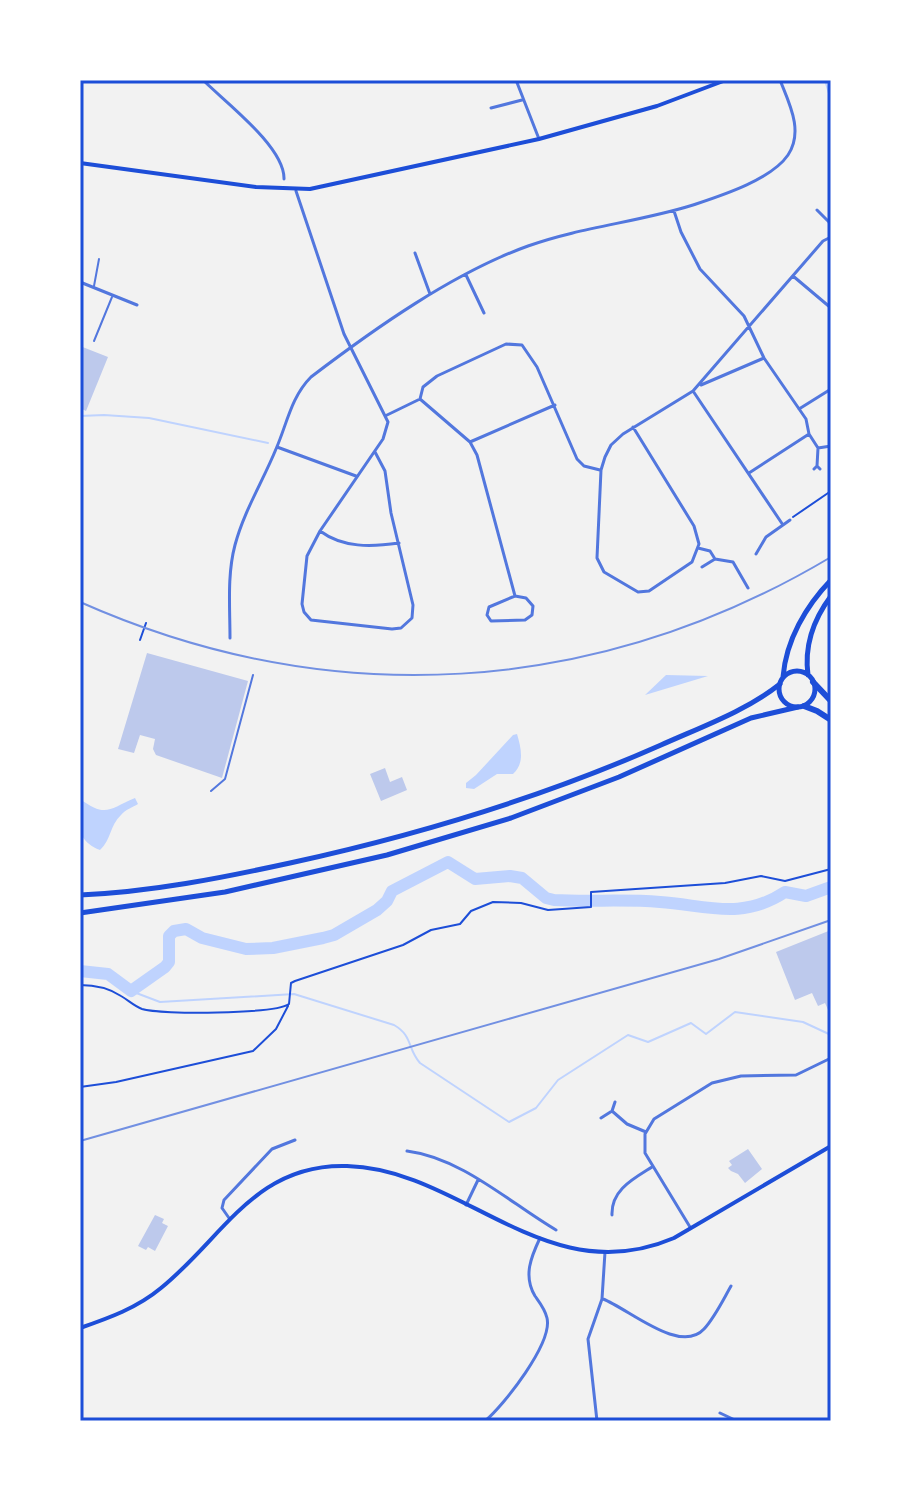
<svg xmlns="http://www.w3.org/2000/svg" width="911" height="1501" font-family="Barlow,sans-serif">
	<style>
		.water { fill: #bfd3fe }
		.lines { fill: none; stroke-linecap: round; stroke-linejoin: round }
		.stream { stroke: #bfd3fe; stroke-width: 2 }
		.river { stroke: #bfd3fe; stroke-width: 12 }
		.building { fill: #bdc9ec }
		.path { stroke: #1d4ed8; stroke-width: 2 }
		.service { stroke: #5277de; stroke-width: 2 }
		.pedestrian { stroke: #5277de; stroke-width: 2 }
		.minor { stroke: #5277de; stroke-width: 3 }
		.secondary { stroke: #1d4ed8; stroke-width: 4 }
		.primary { stroke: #1d4ed8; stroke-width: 5 }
		.trunk { stroke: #1d4ed8; stroke-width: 5 }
		.motorway { stroke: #1d4ed8; stroke-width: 6 }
		.rail { stroke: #7290e2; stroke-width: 2 }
		.neatline { fill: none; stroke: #1d4ed8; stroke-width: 3 }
	</style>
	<rect width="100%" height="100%" fill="#f2f2f2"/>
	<!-- water -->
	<path class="water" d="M666 675 708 676 645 695Z
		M517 734C521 748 525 763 513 774H497L474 789 466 788V783L476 775 513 735Z
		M135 798 138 804C133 807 125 810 121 815 110 825 111 840 100 850 74 839 80 824 80 799 106 818 109 809 135 798Z"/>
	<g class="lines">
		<!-- stream -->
		<path class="stream" d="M825 80 831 100
			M80 416 104 415 149 418 268 443
			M131 991 160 1002 294 994 394 1025C413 1036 407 1048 420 1063L509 1122 536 1108 558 1080 628 1035 648 1042 691 1023 706 1034 735 1012 803 1022 831 1035"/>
		<!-- river -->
		<path class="river" d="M80 971 108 974 131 991 165 967 169 962V936L174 931 186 929 202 938 246 949 273 948 323 938 334 935 377 910 387 901 392 891 448 862 475 879 510 876 522 878 546 898 554 900C589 902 625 899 660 902 706 905 741 921 785 892L806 896 831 887"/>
	</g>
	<!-- building -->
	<path class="building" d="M80 346 108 357 86 411 80 408Z
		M147 653 248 681 222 778 156 755 153 749 155 739 140 735 134 753 118 749Z
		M385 768 390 782 402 777 407 790 381 801 370 774Z
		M831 930V1011L829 1012 825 1003 818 1006 812 993 795 1000 776 952Z
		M748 1149 762 1169 745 1183 738 1174 731 1171 728 1168 732 1165 729 1161Z
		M155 1215 164 1219 162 1223 168 1226 155 1251 148 1247 146 1250 138 1246Z"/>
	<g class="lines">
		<!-- path -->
		<path class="path" d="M793 517 831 491
			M140 640 146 623
			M80 985C94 985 109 988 121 996 128 1000 134 1006 142 1009 161 1015 275 1014 289 1004L291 983 295 981 403 945 431 930 460 924 471 911 493 902 521 903 548 910 591 907V892L725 883 761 876 785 881 831 869
			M80 1087 116 1082 253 1051 276 1029 288 1006"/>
		<!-- service -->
		<path class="service" d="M94 286 99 259
			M94 341 112 297"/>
		<!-- pedestrian -->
		<path class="pedestrian" d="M211 791 225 779 253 675"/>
		<!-- minor -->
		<path class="minor" d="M203 80C225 102 285 147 284 179
			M516 80 539 139
			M491 108 522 100
			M296 191 344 334 388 422 383 439 320 531 307 556 302 604 304 612 311 620 392 629 401 628 412 618 413 605 391 513 385 471 375 452
			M817 210 829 222 831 228
			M674 211 681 232 700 269 744 316 764 358 806 419 809 434 818 448 831 446
			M415 253 430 294
			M466 275 484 313
			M793 276 831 308
			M80 282 137 305
			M701 385 764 358
			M693 391 783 525 766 537 756 554
			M420 399 470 442 477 455 515 596 526 598 533 606 532 615 525 620 491 621 487 615 489 607 515 596
			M799 409 831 389
			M385 416 420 399 423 387 437 376 506 344 522 345 537 367 577 459 584 466 600 470
			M633 427 694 526 699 544 692 562 649 591 638 592 604 572 597 558 601 470 605 457 611 445 623 434 693 391 823 241 831 237
			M470 442 555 405
			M277 447 356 476
			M817 466 818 448
			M814 469 817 466 820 469
			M749 473 809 434
			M783 525 790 520
			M320 531C343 548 371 547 399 543
			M698 548 710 551 715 559 733 562 748 588
			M702 567 715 559
			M230 638C230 607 227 575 235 545 244 511 263 481 276 449 287 424 291 397 311 377 374 329 453 273 528 246 581 227 639 222 693 205 720 196 771 180 788 155 804 131 789 103 780 80
			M612 1111 627 1124 646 1132
			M601 1118 612 1111 615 1102
			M407 1151C462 1158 510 1203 556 1230
			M466 1205 478 1180
			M612 1215C611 1190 633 1179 652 1167
			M229 1218 222 1208 224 1200 272 1149 295 1140
			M690 1227 645 1153V1134L654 1119 712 1083 741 1076 796 1075 831 1058
			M603 1299C629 1309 680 1355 704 1329 715 1317 723 1300 731 1286
			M720 1413 737 1421
			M485 1421C504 1405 553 1343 547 1318 545 1309 540 1303 535 1296 523 1276 531 1257 540 1238
			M597 1421 588 1339 602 1299 605 1252"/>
		<!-- secondary -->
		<path class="secondary" d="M80 163 256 187 310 189 539 139 657 106 726 80
			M80 1328C109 1318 137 1308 161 1288 223 1238 255 1163 347 1166 463 1169 546 1293 674 1238L831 1146"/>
		<!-- primary -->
		<path class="primary" d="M80 895C151 892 221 878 290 863 418 835 541 798 661 745 701 727 746 711 780 684
			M80 913 225 892 387 855 511 818 619 777 751 718 798 707"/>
		<!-- trunk -->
		<path class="trunk" d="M779 689a18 18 0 1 1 36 0a18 18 0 1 1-36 0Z
			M808 675C804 645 813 620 831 596
			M783 677C786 640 806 606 831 580"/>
		<!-- motorway -->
		<path class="motorway" d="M813 682 831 701
			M804 706 817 711 831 720"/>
		<!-- rail -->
		<path class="rail" d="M80 602C330 713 596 697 831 557
			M80 1141 719 959 831 920"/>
	</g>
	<!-- border -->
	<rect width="911" height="1501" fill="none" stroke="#ffffff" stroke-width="164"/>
	<rect x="82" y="82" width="747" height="1337" class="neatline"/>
</svg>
